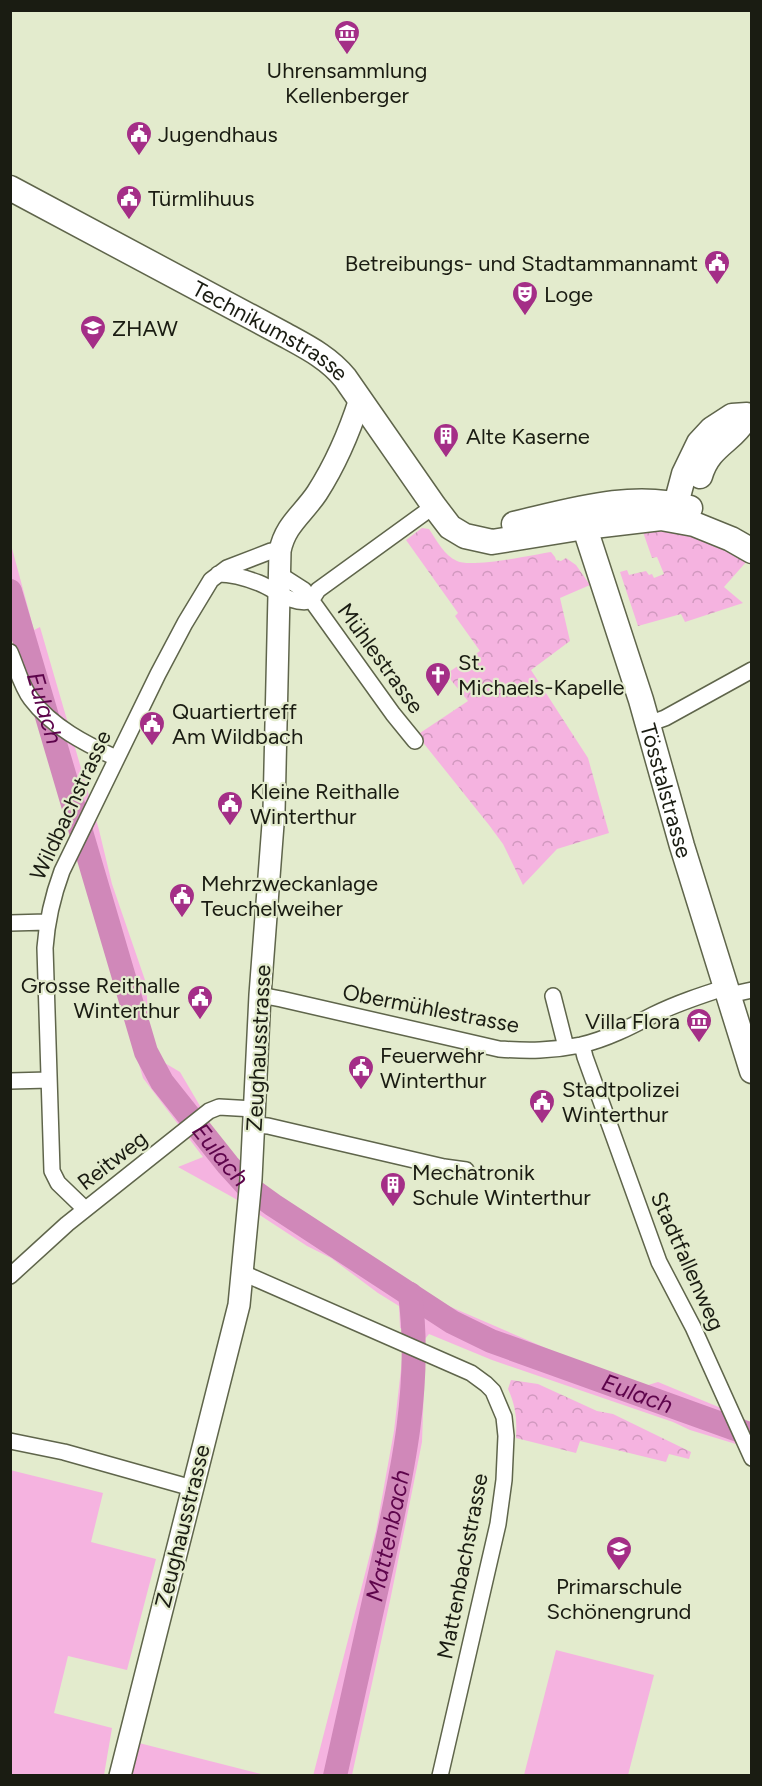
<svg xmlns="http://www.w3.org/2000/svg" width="762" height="1786" font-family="Figtree,sans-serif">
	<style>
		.grass { fill: #f5b3e0 }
		.forest { fill: url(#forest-crowns) }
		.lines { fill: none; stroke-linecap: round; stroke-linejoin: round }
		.river { stroke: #d088b9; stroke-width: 24 }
		.street-casing { stroke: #5f654b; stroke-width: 18 }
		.secondary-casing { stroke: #5f654b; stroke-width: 24 }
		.primary-casing { stroke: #5f654b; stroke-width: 27 }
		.street { stroke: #fff; stroke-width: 15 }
		.secondary { stroke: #fff; stroke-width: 21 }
		.primary { stroke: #fff; stroke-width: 24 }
		.labels { text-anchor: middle; stroke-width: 4.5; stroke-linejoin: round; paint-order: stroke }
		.poi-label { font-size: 22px; fill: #1a1c12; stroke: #e3ebcd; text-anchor: start }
		.street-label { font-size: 22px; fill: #1a1c12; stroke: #e3ebcd }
		.water-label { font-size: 24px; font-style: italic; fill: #5d044b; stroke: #e3ebcd }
	</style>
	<defs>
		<pattern id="forest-crowns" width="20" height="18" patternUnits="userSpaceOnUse" patternTransform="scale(1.5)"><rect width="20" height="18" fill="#f5b3e0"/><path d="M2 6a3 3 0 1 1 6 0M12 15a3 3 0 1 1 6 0" fill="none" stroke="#d199bf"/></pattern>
	</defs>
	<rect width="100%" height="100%" fill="#e3ebcd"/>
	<!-- grass -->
	<path class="grass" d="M10 541 34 630 40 627 99 830 112 884 146 983 150 1043 158 1059 180 1072 200 1106 201 1118 251 1179 437 1301 583 1364 645 1386 658 1382 721 1408 739 1445 690 1430 673 1422 492 1360 429 1334 425 1339 400 1328 399 1306 378 1293 331 1258 307 1246 234 1198 178 1167 203 1157 143 1078 11 630Z
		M403 1351 425 1360 422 1442 391 1596 352 1775 313 1776 376 1531 394 1431Z
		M10 1470 103 1493 91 1542 156 1559 127 1670 68 1656 54 1713 112 1728 104 1775H11Z
		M556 1650 654 1675 628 1775H524Z
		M135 1742 265 1775 128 1776Z"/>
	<!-- forest -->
	<path class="forest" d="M422 528 429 529C437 541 444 555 457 561 471 568 533 555 551 552L555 557 556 560 561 561 566 558 576 565 590 585 560 598 570 641 531 670 588 758 609 833 557 849 523 885 503 844 489 825 417 735 468 701 446 674 480 651 455 616 458 613 406 540Z
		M657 531 683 534 713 542 747 561 724 587 743 603 685 622 681 614 638 626 620 572 627 570 629 575 646 571 649 575 652 574 654 578 664 574 657 557 652 558 643 532Z
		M511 1380 538 1384 597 1411 613 1414 691 1452 689 1459 669 1454 666 1462 580 1441 576 1453 516 1438C517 1420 516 1406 508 1389Z"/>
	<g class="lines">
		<!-- river -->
		<g class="river">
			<path id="s1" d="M10 591 146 1052 162 1082 228 1165 248 1187 273 1205 452 1322 491 1341 752 1435"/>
			<path id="s2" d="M335 1776C350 1708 365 1641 380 1574 400 1483 423 1388 410 1294"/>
		</g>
		<defs>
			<path id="street" d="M218 574C232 574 246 578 259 583 277 590 290 605 311 601
				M279 574 304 590 393 714 415 741
				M311 601 318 590 434 506
				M10 652C17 668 21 686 31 699 52 727 86 744 116 758
				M648 724 665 718 752 670
				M10 923 47 922
				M260 995 281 999 499 1049C528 1051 552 1051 581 1045 607 1039 630 1027 653 1015 677 1003 702 995 727 987
				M729 995 752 990
				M553 996 566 1047
				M582 1045 585 1057 659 1262 693 1327 752 1458
				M10 1081 49 1080
				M253 1125 268 1126 444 1167 466 1170
				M85 1209 58 1183 52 1171 45 948C47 920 52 898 62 871L158 674 185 623 211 580 227 568 271 551H280
				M243 1273 471 1373 486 1384 493 1391 504 1417 506 1436 504 1480 498 1524 440 1776
				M10 1276 67 1224 209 1111 219 1107 254 1109
				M10 1441 64 1452 192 1488"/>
			<path id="secondary" d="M120 1776 239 1305 251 1179 260 995 274 811 280 551C285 525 303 514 317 493 335 465 350 430 360 399"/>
			<g id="primary">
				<path id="s3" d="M10 188 285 335C307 347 329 358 345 378L434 506 450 527 465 536 492 542 585 527 661 518 694 524 731 539 752 551"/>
				<path d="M700 476C709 445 732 442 745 419"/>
				<path id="s4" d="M579 510 641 700 682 846 752 1071"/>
				<path d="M681 518 676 504 684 474 699 443 712 429 732 416 747 415"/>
				<path d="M514 524C570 511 633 491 690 508"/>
			</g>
		</defs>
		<!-- street casing -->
		<use href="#street" class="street-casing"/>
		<!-- secondary casing -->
		<use href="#secondary" class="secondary-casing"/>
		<!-- primary casing -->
		<use href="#primary" class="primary-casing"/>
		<!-- street -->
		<use href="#street" class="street"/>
		<!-- secondary -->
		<use href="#secondary" class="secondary"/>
		<!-- primary -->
		<use href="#primary" class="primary"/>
	</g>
	<!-- icons -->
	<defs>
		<symbol id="museum-pin" viewBox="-11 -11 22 30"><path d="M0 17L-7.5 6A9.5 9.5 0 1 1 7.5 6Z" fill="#a42e87" stroke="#e3ebcd"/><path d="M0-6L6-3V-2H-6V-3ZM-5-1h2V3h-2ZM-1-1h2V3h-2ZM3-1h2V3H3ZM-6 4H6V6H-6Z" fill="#fff"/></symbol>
		<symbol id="civic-pin" viewBox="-11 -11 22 30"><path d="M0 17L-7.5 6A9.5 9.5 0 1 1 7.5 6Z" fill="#a42e87" stroke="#e3ebcd"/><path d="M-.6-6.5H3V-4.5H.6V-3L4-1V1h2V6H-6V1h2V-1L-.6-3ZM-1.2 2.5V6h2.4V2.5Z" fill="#fff"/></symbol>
		<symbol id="theatre-pin" viewBox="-11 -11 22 30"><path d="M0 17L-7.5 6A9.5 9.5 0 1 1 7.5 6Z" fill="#a42e87" stroke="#e3ebcd"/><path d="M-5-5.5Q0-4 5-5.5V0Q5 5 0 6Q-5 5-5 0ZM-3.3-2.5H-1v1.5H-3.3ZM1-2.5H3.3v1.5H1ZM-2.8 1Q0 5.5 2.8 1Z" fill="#fff"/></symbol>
		<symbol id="university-pin" viewBox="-11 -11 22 30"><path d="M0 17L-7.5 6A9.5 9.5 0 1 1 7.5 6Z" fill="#a42e87" stroke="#e3ebcd"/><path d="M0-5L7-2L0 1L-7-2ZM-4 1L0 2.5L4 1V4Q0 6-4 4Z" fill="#fff"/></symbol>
		<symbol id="building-pin" viewBox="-11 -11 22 30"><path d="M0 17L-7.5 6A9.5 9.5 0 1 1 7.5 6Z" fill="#a42e87" stroke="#e3ebcd"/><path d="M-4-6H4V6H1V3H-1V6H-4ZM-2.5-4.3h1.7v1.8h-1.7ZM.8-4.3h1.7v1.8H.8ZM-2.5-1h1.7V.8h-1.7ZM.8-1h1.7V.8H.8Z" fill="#fff"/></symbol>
		<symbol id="church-pin" viewBox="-11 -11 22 30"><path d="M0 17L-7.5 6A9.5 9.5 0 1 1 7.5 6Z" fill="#a42e87" stroke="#e3ebcd"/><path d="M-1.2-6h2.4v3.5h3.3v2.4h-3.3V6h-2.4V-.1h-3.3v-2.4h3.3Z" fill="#fff"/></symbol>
		<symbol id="school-pin" viewBox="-11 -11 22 30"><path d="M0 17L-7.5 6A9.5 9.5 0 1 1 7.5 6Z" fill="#a42e87" stroke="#e3ebcd"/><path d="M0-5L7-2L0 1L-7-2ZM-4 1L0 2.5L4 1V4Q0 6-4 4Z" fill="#fff"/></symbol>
	</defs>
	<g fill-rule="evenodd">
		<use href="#museum-pin" x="332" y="18" width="30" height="40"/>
		<use href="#civic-pin" x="124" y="119" width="30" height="40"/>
		<use href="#civic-pin" x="114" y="183" width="30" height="40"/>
		<use href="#civic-pin" x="702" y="248" width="30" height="40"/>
		<use href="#theatre-pin" x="510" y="279" width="30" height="40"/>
		<use href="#university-pin" x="78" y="313" width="30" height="40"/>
		<use href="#building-pin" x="431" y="421" width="30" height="40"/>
		<use href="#church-pin" x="423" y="660" width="30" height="40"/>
		<use href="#civic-pin" x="137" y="709" width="30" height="40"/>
		<use href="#civic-pin" x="215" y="789" width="30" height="40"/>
		<use href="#civic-pin" x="167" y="881" width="30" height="40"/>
		<use href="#civic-pin" x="185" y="983" width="30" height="40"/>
		<use href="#museum-pin" x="684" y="1006" width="30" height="40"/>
		<use href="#civic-pin" x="346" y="1053" width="30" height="40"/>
		<use href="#civic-pin" x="527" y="1087" width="30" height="40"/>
		<use href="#building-pin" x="378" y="1170" width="30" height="40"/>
		<use href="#school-pin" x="604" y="1534" width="30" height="40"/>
	</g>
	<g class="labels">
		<!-- poi labels -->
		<g class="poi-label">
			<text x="347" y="78" text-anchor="middle">Uhrensammlung<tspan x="347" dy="25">Kellenberger</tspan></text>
			<text x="158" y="142">Jugendhaus</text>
			<text x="148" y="206">Türmlihuus</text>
			<text x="698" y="271" text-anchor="end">Betreibungs- und Stadtammannamt</text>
			<text x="544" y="302">Loge</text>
			<text x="112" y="336">ZHAW</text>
			<text x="466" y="444">Alte Kaserne</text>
			<text x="458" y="670">St.<tspan x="458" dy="25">Michaels-Kapelle</tspan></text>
			<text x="172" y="719">Quartiertreff<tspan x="172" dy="25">Am Wildbach</tspan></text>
			<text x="250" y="799">Kleine Reithalle<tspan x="250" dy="25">Winterthur</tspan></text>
			<text x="201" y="891">Mehrzweckanlage<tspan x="201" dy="25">Teuchelweiher</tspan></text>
			<text x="180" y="993" text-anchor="end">Grosse Reithalle<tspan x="180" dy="25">Winterthur</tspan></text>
			<text x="680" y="1029" text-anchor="end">Villa Flora</text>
			<text x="380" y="1063">Feuerwehr<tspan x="380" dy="25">Winterthur</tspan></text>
			<text x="562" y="1097">Stadtpolizei<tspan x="562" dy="25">Winterthur</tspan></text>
			<text x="412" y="1180">Mechatronik<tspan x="412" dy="25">Schule Winterthur</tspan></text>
			<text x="619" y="1594" text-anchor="middle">Primarschule<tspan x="619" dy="25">Schönengrund</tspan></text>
		</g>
		<!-- street labels -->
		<g class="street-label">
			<text dy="8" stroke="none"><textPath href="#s3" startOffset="297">Technikumstrasse</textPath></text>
			<text transform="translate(381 658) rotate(54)" y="8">Mühlestrasse</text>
			<text dy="8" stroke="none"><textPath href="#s4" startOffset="294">Tösstalstrasse</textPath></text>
			<text transform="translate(70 805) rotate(-65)" y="8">Wildbachstrasse</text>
			<text transform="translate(431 1008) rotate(11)" y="8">Obermühlestrasse</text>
			<text transform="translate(258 1048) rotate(-87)" y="8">Zeughausstrasse</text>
			<text transform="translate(112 1160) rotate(-38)" y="8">Reitweg</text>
			<text transform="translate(688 1261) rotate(66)" y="8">Stadtfallenweg</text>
			<text transform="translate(182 1526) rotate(-76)" y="8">Zeughausstrasse</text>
			<text transform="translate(462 1566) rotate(-79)" y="8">Mattenbachstrasse</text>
		</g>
		<!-- water labels -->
		<g class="water-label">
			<text dy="8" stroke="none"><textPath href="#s1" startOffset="122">Eulach</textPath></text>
			<text dy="8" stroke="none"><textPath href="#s1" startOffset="608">Eulach</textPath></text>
			<text dy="8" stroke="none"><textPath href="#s1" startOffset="1094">Eulach</textPath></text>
			<text dy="8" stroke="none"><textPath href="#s2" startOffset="246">Mattenbach</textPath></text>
		</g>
	</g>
	<!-- border -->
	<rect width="762" height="1786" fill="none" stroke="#1a1c12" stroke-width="24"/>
</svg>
